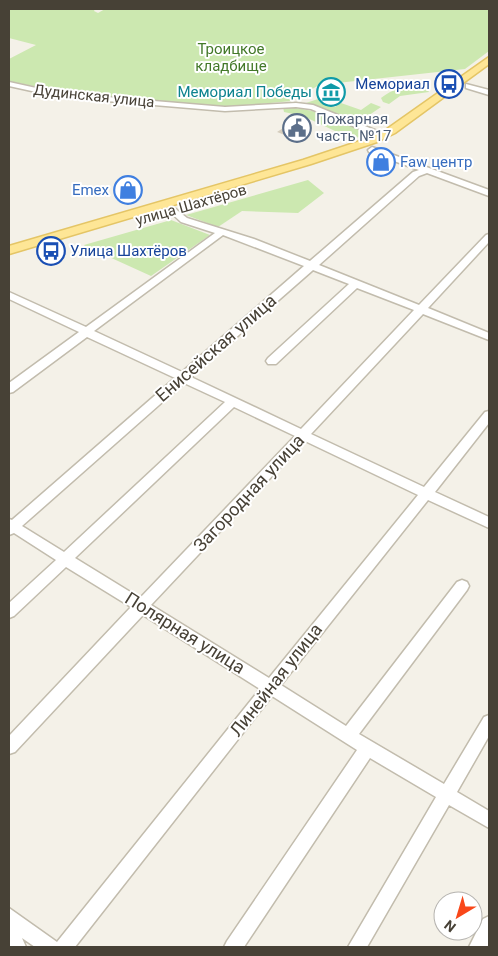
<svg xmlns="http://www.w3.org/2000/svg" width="498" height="956" font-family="Roboto,sans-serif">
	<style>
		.green { fill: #cce8b0 }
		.building { fill: #d5cdbd }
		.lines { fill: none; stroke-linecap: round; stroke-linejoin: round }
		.minor-casing { stroke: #c2bcad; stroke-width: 3 }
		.major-casing { stroke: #e4c566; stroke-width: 3 }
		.minor { fill: #fff; fill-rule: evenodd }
		.major { fill: #fee696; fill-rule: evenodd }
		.labels { text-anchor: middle; stroke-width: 4; stroke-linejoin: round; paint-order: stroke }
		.far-park-label { font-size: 15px; fill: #437929; stroke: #fff }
		.far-transit-label { font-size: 15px; fill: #164399; stroke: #fff; text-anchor: end }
		.far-culture-label { font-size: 15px; fill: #0d838f; stroke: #fff; text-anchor: end }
		.far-street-label { font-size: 15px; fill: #474136; stroke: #fff }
		.far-service-label { font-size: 15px; fill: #4e5e75; stroke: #fff; text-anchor: start }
		.far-shop-label { font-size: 15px; fill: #366cbe; stroke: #fff; text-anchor: start }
		.street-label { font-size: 18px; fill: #474136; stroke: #fff }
	</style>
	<rect width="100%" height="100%" fill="#f4f1e8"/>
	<!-- green -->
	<path class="green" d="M9 9H95L94 11 98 13 105 9H489V51L465 69 319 85 292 101 226 107 61 92 9 81V59L36 45 9 38Z
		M420 84 424 85 429 92 400 96 389 104 383 102 381 98C392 89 405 86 420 84Z
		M318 99 335 107 341 103 361 110 371 103 381 107 359 122 306 103Z
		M283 107C307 108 338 116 359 130V137L342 141 334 137 337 133 335 131 303 116 284 112Z
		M308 180 324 193 298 213 242 211 218 227 186 215Z
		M171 220 210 235 151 276 107 256 93 255 84 245Z"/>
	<!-- building -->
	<path class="building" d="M334 86 344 98 338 101 323 94 319 87Z
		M297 119 310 124 290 137 277 132Z"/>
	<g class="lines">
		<defs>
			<path id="minor" d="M9 82 59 93 225 107 296 103 313 105 387 135 380 137 311 109 296 107 225 111 59 97 9 86Z
				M466 84 489 90V95L466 88Z
				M372 147 489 190V196L427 173 419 176 319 265 419 305 486 235 489 234V242L428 308 489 333V340L423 314 311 434 424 487 485 412 489 411V423L435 492 489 517V528L428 500 281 685 346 726 457 582 462 580 467 582 469 586 467 590 359 734 444 784 484 717 489 715V736L457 792 489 811V828L449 805 367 947H348L436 797 370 758 244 947H224L227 941 357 750 272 696 75 947H35L22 938 26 947H9V908L57 942 260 689 143 615 15 752 9 754V736L131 607 66 567 14 616 9 618V603L56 560 14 533 9 535V519L12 520 175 378 87 337 13 392 9 393V383L79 332 9 299V292L86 327 215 233 181 222 168 210 173 207 187 218 254 239 310 261 413 172 419 170 369 152 368 150ZM223 235 304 266 182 372 94 331ZM313 270 349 284 268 358 266 361 268 364H276L357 288 414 310 301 429 191 377ZM184 383 225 402 64 552 22 526ZM234 407 295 436 140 598 75 558ZM305 441 418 495 269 678 151 605Z
				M489 916V944L487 947H469L483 919Z"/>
			<path id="major" d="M489 57V64L395 133 377 142 311 164 9 254V246L303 160 369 138 387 129Z"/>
		</defs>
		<!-- minor casing -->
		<use href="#minor" class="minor-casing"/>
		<!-- major casing -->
		<use href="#major" class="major-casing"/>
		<!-- minor -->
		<use href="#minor" class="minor"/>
		<!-- major -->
		<use href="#major" class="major"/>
	</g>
	<!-- icons -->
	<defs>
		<symbol id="bus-ring" viewBox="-11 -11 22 22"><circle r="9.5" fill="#fff" stroke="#1a4fb4" stroke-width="1.5"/><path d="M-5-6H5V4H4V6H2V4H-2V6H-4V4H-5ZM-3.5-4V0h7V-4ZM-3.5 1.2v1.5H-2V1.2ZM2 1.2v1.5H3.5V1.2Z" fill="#1a4fb4"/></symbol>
		<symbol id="museum-ring" viewBox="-11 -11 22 22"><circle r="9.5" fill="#fff" stroke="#0f9aa8" stroke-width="1.5"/><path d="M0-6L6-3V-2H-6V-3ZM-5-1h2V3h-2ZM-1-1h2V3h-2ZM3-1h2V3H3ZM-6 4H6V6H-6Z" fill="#0f9aa8"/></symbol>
		<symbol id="civic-ring" viewBox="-11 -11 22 22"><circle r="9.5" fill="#fff" stroke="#5c6f8a" stroke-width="1.5"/><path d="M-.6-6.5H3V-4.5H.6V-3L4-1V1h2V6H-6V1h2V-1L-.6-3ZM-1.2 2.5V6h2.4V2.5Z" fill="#5c6f8a"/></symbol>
		<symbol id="shop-ring" viewBox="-11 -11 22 22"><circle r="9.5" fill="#fff" stroke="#3f7fe0" stroke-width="1.5"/><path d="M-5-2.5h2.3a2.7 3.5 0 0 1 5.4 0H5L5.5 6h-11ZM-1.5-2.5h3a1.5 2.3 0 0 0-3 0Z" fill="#3f7fe0"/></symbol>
	</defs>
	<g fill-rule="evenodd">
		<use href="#bus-ring" x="433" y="68" width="32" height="32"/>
		<use href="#museum-ring" x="315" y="76" width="32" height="32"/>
		<use href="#civic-ring" x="281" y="112" width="32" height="32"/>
		<use href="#shop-ring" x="365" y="146" width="32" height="32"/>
		<use href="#shop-ring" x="112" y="174" width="32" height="32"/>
		<use href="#bus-ring" x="35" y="235" width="32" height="32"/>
	</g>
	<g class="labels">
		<!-- far-park labels -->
		<g class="far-park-label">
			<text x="231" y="54">Троицкое<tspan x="231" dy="17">кладбище</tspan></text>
		</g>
		<!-- far-transit labels -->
		<g class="far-transit-label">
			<text x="430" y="89">Мемориал</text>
			<text x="70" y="256" text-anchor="start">Улица Шахтёров</text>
		</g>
		<!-- far-culture labels -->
		<g class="far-culture-label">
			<text x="312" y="97">Мемориал Победы</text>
		</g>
		<!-- far-street labels -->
		<g class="far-street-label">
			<text transform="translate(94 96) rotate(6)" y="5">Дудинская улица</text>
			<text transform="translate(191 205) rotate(-16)" y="5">улица Шахтёров</text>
		</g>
		<!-- far-service labels -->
		<g class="far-service-label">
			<text x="316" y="124">Пожарная<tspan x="316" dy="17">часть №17</tspan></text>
		</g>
		<!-- far-shop labels -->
		<g class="far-shop-label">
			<text x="400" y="167">Faw центр</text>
			<text x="109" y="195" text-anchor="end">Emex</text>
		</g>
		<!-- street labels -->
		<g class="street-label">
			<text transform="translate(216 348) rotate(-41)" y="6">Енисейская улица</text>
			<text transform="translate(249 493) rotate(-47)" y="6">Загородная улица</text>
			<text transform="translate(185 633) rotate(32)" y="6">Полярная улица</text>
			<text transform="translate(276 680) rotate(-52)" y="6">Линейная улица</text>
		</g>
	</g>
	<!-- border -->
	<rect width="498" height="956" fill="none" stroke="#474136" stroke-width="20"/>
	<!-- north arrow -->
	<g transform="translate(458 916) rotate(218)"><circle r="24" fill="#ffffff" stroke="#b5b3af"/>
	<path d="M0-4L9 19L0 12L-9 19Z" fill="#f94719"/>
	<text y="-8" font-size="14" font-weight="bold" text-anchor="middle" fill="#474136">N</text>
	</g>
</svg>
